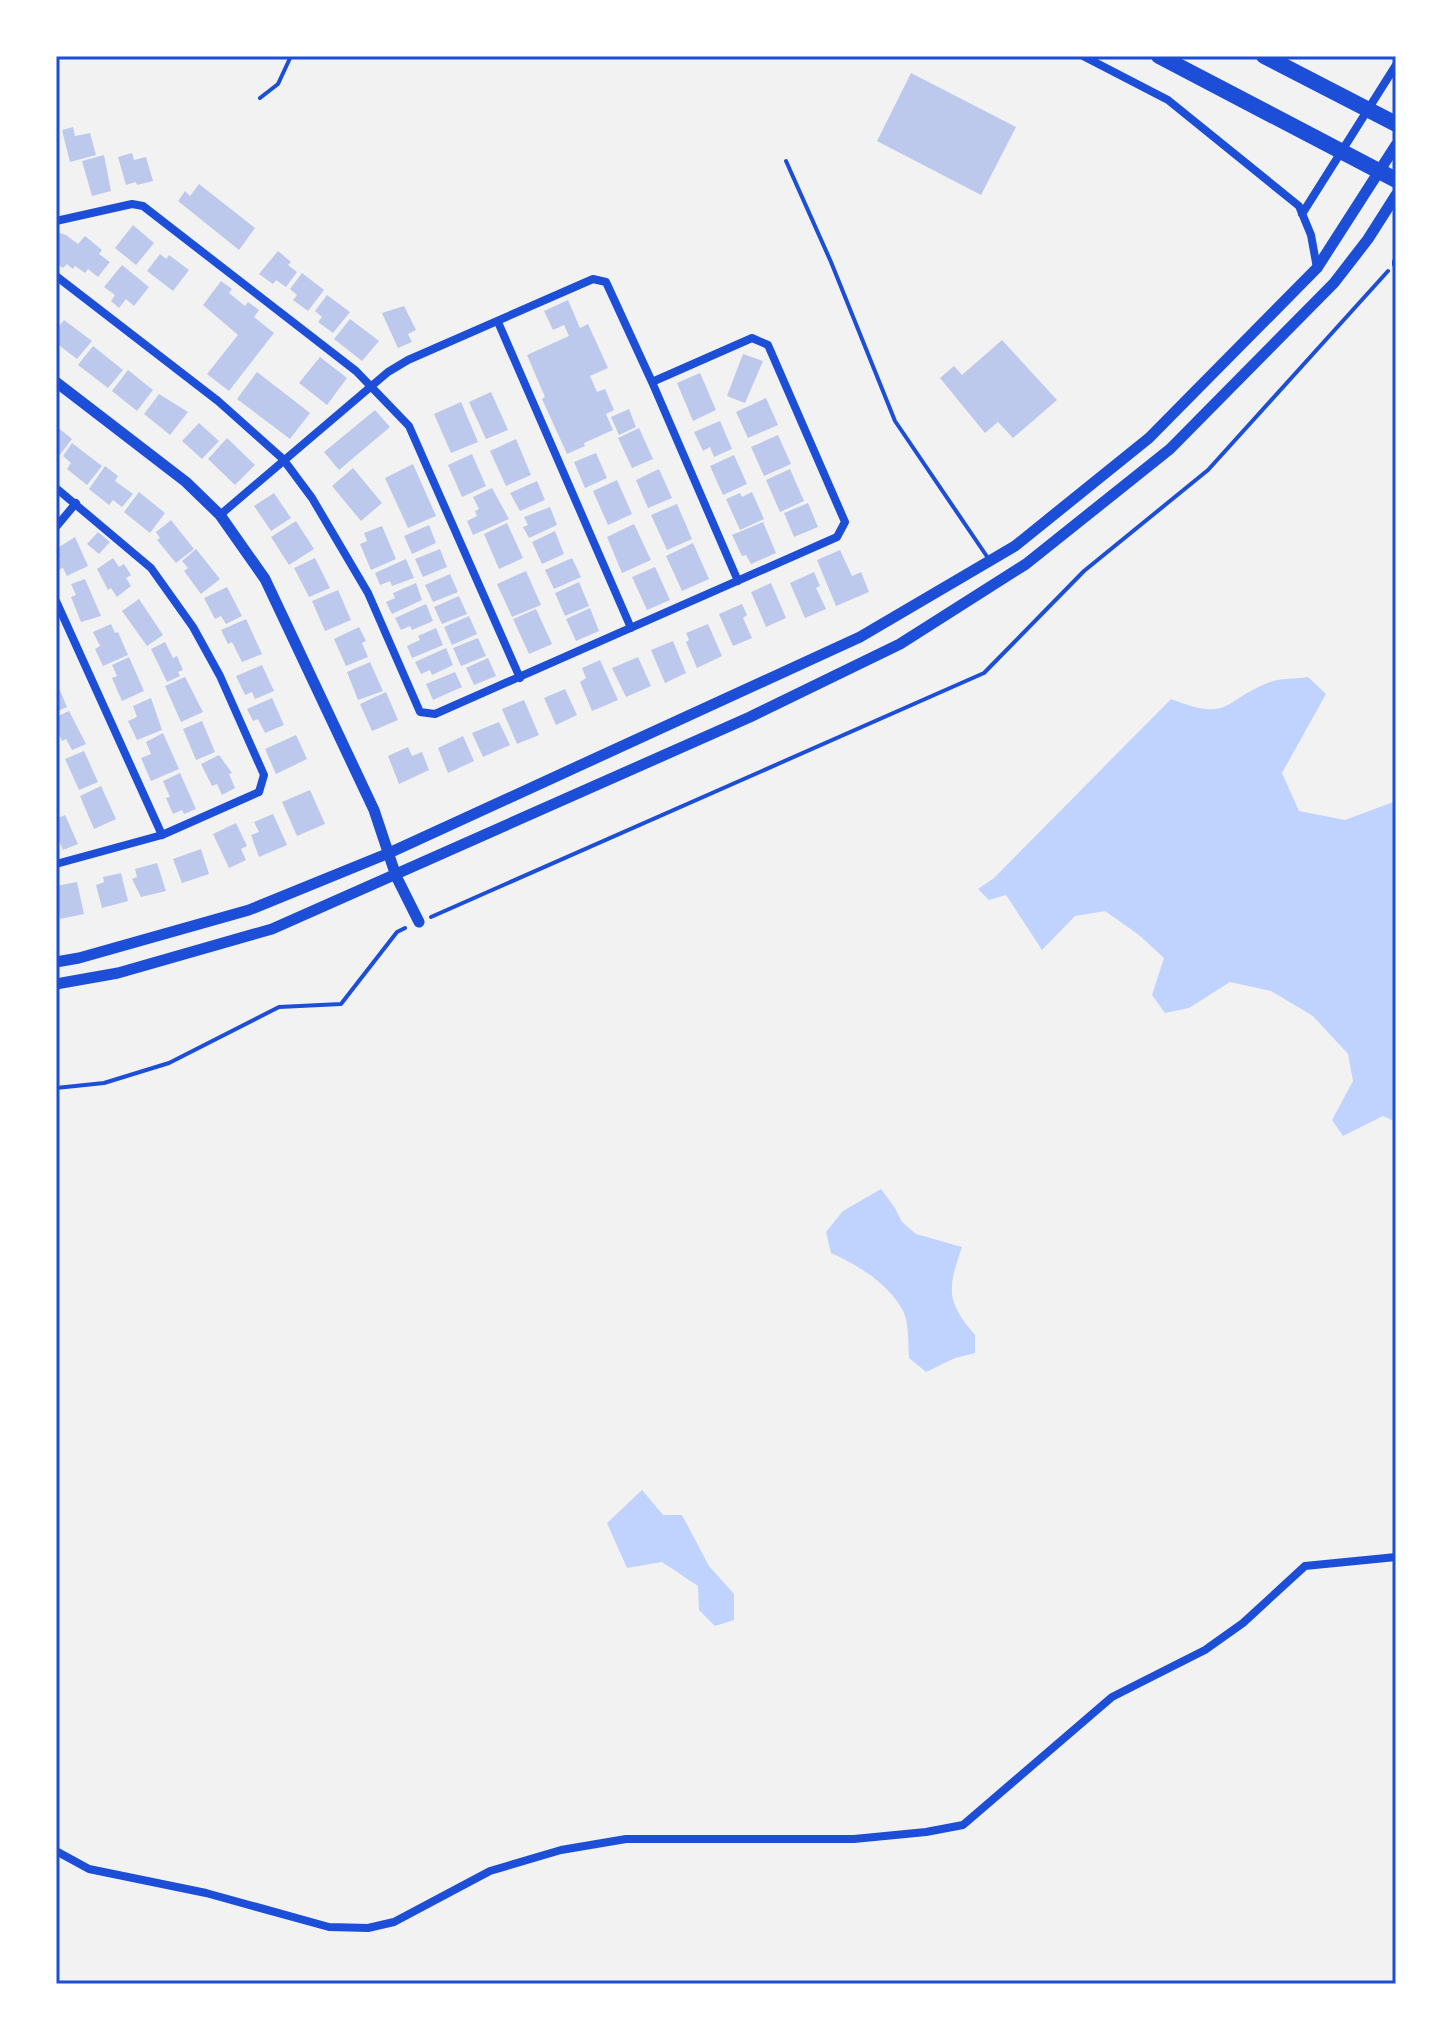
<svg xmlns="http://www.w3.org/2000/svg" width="1452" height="2040" font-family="'Titillium Web',sans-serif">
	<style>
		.water { fill: #bfd3fe }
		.building { fill: #bdc9ec }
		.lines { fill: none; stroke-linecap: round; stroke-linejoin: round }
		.path { stroke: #1d4ed8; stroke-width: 4 }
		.service { stroke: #1d4ed8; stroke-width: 4 }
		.minor { stroke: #1d4ed8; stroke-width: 8 }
		.tertiary { stroke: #1d4ed8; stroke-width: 11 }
		.motorway { stroke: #1d4ed8; stroke-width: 16 }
		.neatline { fill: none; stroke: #1d4ed8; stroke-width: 3 }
	</style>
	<rect width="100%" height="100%" fill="#f2f2f2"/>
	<!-- water -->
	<path class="water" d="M1308 677 1326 694 1282 773 1299 811 1345 820 1396 801V1122L1383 1116 1343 1136 1332 1120 1353 1081 1348 1054 1313 1016 1271 991 1230 982 1189 1008 1165 1013 1152 995 1164 958 1139 935 1105 911 1075 916 1042 950 1006 895 989 900 978 889 994 878 1171 699C1231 722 1220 702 1270 682 1281 678 1296 679 1308 677Z
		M881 1189 895 1208 902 1222 916 1234 962 1247C948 1288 945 1300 975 1335V1353L955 1358 926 1372 909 1358C908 1345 909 1325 904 1313 891 1285 858 1265 831 1253L826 1232 843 1211Z
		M642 1490 663 1515H682L709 1566 734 1594V1620L715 1626 699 1610 698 1586 662 1562 627 1568 607 1523Z"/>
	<!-- building -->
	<path class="building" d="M911 73 1016 127 981 195 877 141Z
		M73 127 75 136 90 133 96 155 70 162 62 130Z
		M132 153 134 160 146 157 153 181 137 185 136 182 126 185 118 157Z
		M104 155 111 191 92 196 82 161Z
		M199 184 255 228 239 250 178 201 185 191 190 196Z
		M133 225 154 243 136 265 115 248Z
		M56 232 66 235 78 244 85 236 102 250 99 254 110 262 98 277 88 269 85 273 75 266 73 269 67 264 63 268 56 263Z
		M278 251 291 262 288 265 297 272 286 287 276 280 273 284 259 274Z
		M160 254 166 259 169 255 189 270 173 291 147 271Z
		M122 265 149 287 134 306 126 299 119 308 111 301 115 295 104 287Z
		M302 273 324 290 308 311 293 300 297 295 290 289Z
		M221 281 232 289 229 293 245 306 248 302 259 310 254 317 274 333 229 391 207 374 238 335 203 305Z
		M327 295 350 312 333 333 318 322 322 317 315 311Z
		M568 300 580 328 588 324 608 368 590 376 597 392 605 389 614 410 606 414 613 430 584 443 585 446 567 454 542 399 545 397 527 355 569 336 564 325 553 330 544 311Z
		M404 306 416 330 408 334 412 342 398 348 382 313Z
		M350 319 379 341 362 361 334 339Z
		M64 320 92 341 77 359 56 343V330Z
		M1002 340 1057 400 1013 438 998 422 985 433 940 378 954 366 962 375Z
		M93 346 123 370 108 388 78 365Z
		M743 354 763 361 745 403 727 396Z
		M320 357 347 378 327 405 299 383Z
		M128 370 153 390 137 411 112 391Z
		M257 372 310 413 290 439 237 399Z
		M700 373 716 410 693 421 677 383Z
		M491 392 508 430 486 439 469 402Z
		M159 394 188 412 170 435 144 414Z
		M766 398 778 425 748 438 736 412Z
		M461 402 478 442 451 453 434 414Z
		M629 409 636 427 619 435 611 417Z
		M375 410 390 427 339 470 324 452Z
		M720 421 732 449 714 457 710 447 703 451 694 432Z
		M199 423 219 441 202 459 182 441Z
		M56 426 72 439 59 456 56 453Z
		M639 428 653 459 632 468 618 438Z
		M778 435 791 464 764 476 751 447Z
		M227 438 255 465 235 485 208 459Z
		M516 439 531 475 506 486 490 451Z
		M72 443 102 466 87 485 67 469 71 463 63 456Z
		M596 453 607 478 585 488 574 462Z
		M472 454 486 486 462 497 448 465Z
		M734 455 747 484 723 495 710 466Z
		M413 464 436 516 408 528 385 478Z
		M105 466 118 476 115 481 133 494 122 507 113 500 109 505 89 489Z
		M353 468 382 503 361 521 332 486Z
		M659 469 672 498 648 508 636 480Z
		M790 469 804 501 780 512 766 480Z
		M617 480 632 514 608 525 593 491Z
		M537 481 545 500 520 511 510 493Z
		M492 488 509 519 473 535 467 521 477 516 475 511 479 509 473 497Z
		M139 492 165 513 150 533 124 512Z
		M752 492 764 519 740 530 726 499 740 493 742 497Z
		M274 493 291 518 271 531 254 506Z
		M808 503 818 527 794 537 784 513Z
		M677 504 692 539 667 550 651 515Z
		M550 507 557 525 529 538 523 527 528 525 524 517Z
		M171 520 194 549 176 563 157 540 160 538 156 532Z
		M296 521 314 549 289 565 271 537Z
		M763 522 776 553 751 564 746 555 742 556 732 535Z
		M507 523 523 558 499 569 484 534Z
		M634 524 651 560 622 573 607 537Z
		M429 525 436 543 412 554 404 536Z
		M382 526 396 559 371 570 360 544 367 541 364 533Z
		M555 531 564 554 542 564 532 542Z
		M98 532 110 542 99 554 87 544Z
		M75 537 88 566 67 576 63 568 58 570 56 565V562L60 560 56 549Z
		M693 543 709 579 682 591 666 556Z
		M196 549 220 579 201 594 184 571 188 568 182 561Z
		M440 549 447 567 423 577 415 559Z
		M840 550 852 576 861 572 869 592 836 606 817 560Z
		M113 558 119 567 124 564 131 575 126 578 131 586 117 597 111 588 108 590 97 569Z
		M315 558 330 588 309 597 294 568Z
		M572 558 581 577 554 589 545 570Z
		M406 559 414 578 392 586 390 581 380 585 375 573Z
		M655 567 670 600 647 610 632 577Z
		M526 571 541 605 512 617 497 584Z
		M814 572 820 586 816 588 826 609 805 618 790 583Z
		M450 574 458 592 433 602 425 585Z
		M85 579 101 616 81 622 71 597 76 595 71 584Z
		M579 582 589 606 565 616 555 593Z
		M416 583 422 600 392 614 386 602 395 598 393 593Z
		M771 583 786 618 766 627 751 592Z
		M227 587 242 616 226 624 221 616 215 619 204 598Z
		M338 590 351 620 325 631 312 601Z
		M459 596 467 614 442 624 434 607Z
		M139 599 163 635 147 646 122 611Z
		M426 604 433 621 412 630 410 626 401 630 395 618Z
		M742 604 747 615 743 618 752 638 733 646 719 614Z
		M590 608 599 631 576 641 566 619Z
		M536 609 552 644 529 654 513 619Z
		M469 616 477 634 452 645 444 627Z
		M246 619 262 654 242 662 232 642 228 644 221 630Z
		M111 624 115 633 118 632 128 655 103 666 95 649 100 646 93 632Z
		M708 624 722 656 697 668 686 642 689 640 686 633Z
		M359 627 366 641 362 643 368 657 346 666 334 639Z
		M436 628 443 645 412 658 407 646 420 640 418 636Z
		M478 638 486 656 461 666 453 648Z
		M673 641 686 673 665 683 651 650Z
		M165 642 173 658 177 656 183 670 178 672 180 676 167 682 151 649Z
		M446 648 453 665 432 675 430 670 421 674 415 662Z
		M129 657 144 691 122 701 112 678 117 676 112 665Z
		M638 657 651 686 626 697 612 668Z
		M488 658 496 676 474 685 466 668Z
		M600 660 618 700 592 711 580 682 586 678 582 668Z
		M370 662 383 691 358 700 347 672Z
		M262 665 274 691 255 699 252 692 245 695 236 676Z
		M455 672 462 687 433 700 426 684Z
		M185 677 203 712 181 722 165 686Z
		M56 681 67 707 56 712Z
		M565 689 577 715 556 725 544 698Z
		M386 692 398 720 372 731 360 704Z
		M151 698 162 730 137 740 128 721 137 717 133 706Z
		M272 698 284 725 265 733 258 719 253 721 247 709Z
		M524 700 539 735 517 744 502 709Z
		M69 711 86 744 72 750 66 739 62 741 56 728V717Z
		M202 721 215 752 196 760 183 729Z
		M499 722 510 745 483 757 472 733Z
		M163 733 179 769 151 781 141 758 151 754 146 742Z
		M296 735 307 759 276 774 265 749Z
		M463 736 474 761 448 773 438 748Z
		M408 747 412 756 422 752 429 770 399 784 388 756Z
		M84 751 98 782 79 790 65 759Z
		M219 755 232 773 229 774 235 788 222 795 217 784 212 786 201 764Z
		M180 773 196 809 184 814 182 810 173 814 166 798 170 797 163 781Z
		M101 786 116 819 94 829 80 796Z
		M310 790 325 824 297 836 282 802Z
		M273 814 287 845 259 857 251 835 259 832 254 822Z
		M65 815 78 844 63 850 59 841 56 842V819Z
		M236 823 247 846 241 849 246 860 229 868 213 834Z
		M201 849 209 874 182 883 173 859Z
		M157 863 166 891 141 897 132 879 137 877 135 869Z
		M121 873 128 901 102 908 96 885 104 882 103 877Z
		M77 882 84 914 60 919 56 886Z"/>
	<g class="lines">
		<!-- path -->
		<path class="path" d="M260 98 278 84 291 56
			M431 917 984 673 1084 571 1208 470 1388 271
			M56 1088 104 1083 169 1063 279 1007 341 1004 397 932 405 928"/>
		<!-- service -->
		<path class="service" d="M786 161 831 262 895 421 988 558"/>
		<!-- minor -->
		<path class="minor" d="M1083 56 1168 100 1299 206 1311 235 1317 268
			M1302 214 1396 65
			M56 221 132 204 143 206 356 371 409 426 520 678
			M1396 262V264
			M56 276 218 401 283 459 312 498 368 593 420 712 435 714 837 537 845 522 768 345 752 338 652 382
			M498 322 631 628
			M56 488 151 568 193 627 220 676 264 775 259 792 162 835 56 864
			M220 515 388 372 408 360 593 279 606 282 652 382 738 581
			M56 527 76 503
			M56 601 162 835
			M56 1851 89 1869 206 1893 329 1927 368 1928 394 1922 490 1871 561 1850 626 1839H854L926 1832 963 1825 1112 1697 1205 1650 1243 1623 1305 1566 1396 1557"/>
		<!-- tertiary -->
		<path class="tertiary" d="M56 382 186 482 220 515 265 579 374 810 396 876 419 922
			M56 962 79 958 249 910 389 853 860 637 1015 546 1149 438 1317 268 1396 145
			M56 984 118 973 272 929 750 717 900 644 1026 564 1170 449 1334 283 1368 239 1396 195"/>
		<!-- motorway -->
		<path class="motorway" d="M1159 56 1396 180
			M1264 56 1396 124"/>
	</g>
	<!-- border -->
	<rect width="1452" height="2040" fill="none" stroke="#ffffff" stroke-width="116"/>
	<rect x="58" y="58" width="1336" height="1924" class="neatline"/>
</svg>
